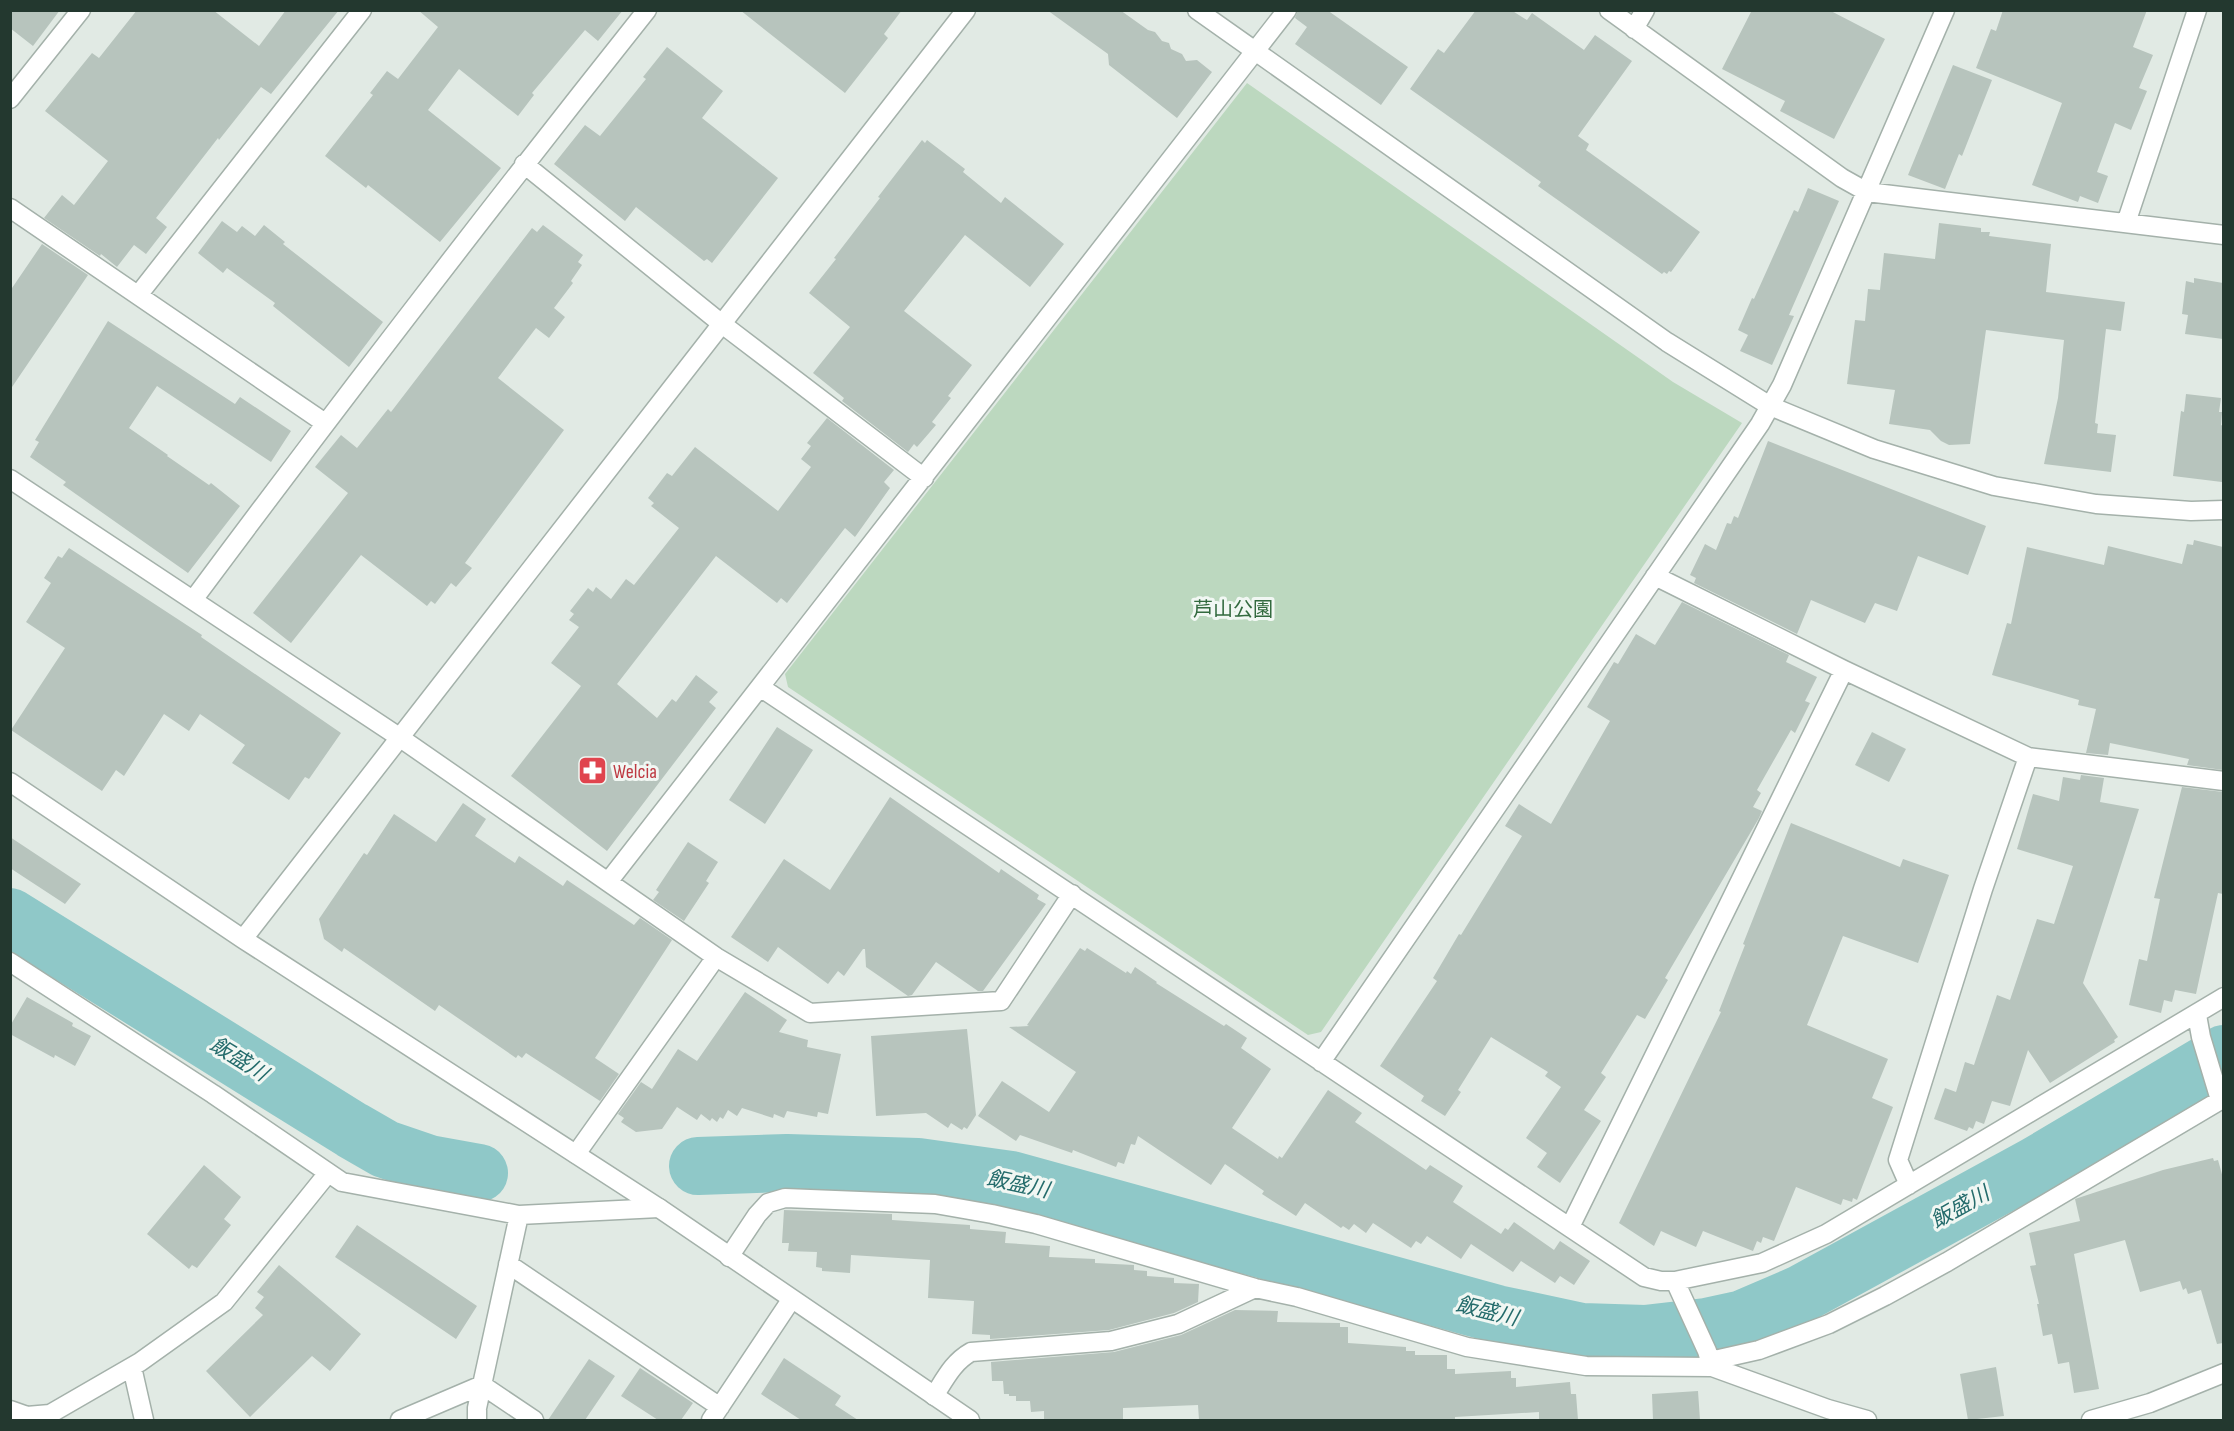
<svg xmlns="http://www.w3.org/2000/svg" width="2234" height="1431" font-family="'Sofia Sans Condensed','Noto Sans JP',sans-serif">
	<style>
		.green { fill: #bcd8bf }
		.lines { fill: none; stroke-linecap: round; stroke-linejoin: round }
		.river { stroke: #8fc8c8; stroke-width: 58 }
		.building { fill: #b7c4bd }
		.minor-casing { stroke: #a4b1aa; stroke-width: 21 }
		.tertiary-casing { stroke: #a4b1aa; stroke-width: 21 }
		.minor { stroke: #fff; stroke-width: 18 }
		.tertiary { stroke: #fff; stroke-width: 18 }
		.labels { text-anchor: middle; stroke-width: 6; stroke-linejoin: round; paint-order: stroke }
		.park-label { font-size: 20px; fill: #336a3f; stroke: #f1f7f3 }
		.health-label { font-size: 20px; fill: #be3a42; stroke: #f1f7f3; text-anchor: start }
		.water-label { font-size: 21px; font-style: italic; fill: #256c6c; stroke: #f1f7f3 }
	</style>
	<rect width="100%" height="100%" fill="#e1eae4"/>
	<!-- green -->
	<path class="green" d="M1247 83 1673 382 1742 423 1321 1032 1308 1035 788 687 785 674Z"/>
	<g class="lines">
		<!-- river -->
		<path class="river" d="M10 917 352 1130 385 1149 429 1164 479 1173
			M698 1166 787 1163 918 1167 1011 1180 1497 1314 1582 1332 1645 1334 1706 1327 1743 1319 1801 1294 2035 1166 2224 1054"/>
	</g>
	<!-- building -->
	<path class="building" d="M10 10H60L33 46 10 28Z
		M137 10H213L259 46 286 10H339L271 94 261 87 219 140 218 138 156 218 167 227 146 254 134 245 117 267 101 254 100 256 44 218 62 195 74 205 108 161 45 111 92 53 99 58Z
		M418 10H623L598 41 585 30 532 93 534 95 518 116 459 69 428 110 501 168 440 242 368 185 366 188 325 156 373 95 370 93 387 71 398 79 438 27Z
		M740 10H902L884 34 888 38 845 93Z
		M1047 10H1120L1148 30 1155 32 1162 41 1169 43 1171 49 1182 54 1186 61 1197 60 1212 72 1177 118 1109 65 1108 54Z
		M1298 10H1327L1408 67 1381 105 1295 44 1307 27 1295 18Z
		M1476 10H1511L1527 20 1532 13 1584 50 1595 35 1632 61 1578 136 1589 144 1586 150 1700 232 1671 272 1669 271 1667 274 1664 272 1662 274 1538 186 1541 182 1410 89 1438 49 1444 53Z
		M1752 10H1829L1885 39 1834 139 1780 111 1785 101 1722 69Z
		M2003 10H2147L2133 47 2153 55 2139 88 2147 91 2131 130 2115 123 2097 172 2108 176 2098 203 2080 196 2078 202 2032 185 2062 103 1976 68 1991 29 1996 31Z
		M667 47 723 91 702 118 778 178 712 263 707 259 704 261 636 207 625 221 554 164 585 125 600 136 646 79 643 77Z
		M1953 65 1992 80 1962 156 1959 154 1945 189 1908 175Z
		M922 140 925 143 927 140 965 169 963 172 1001 203 1005 197 1064 244 1030 287 965 235 904 311 972 365 948 396 951 398 932 422 936 425 917 447 914 444 908 452 842 401 844 398 813 373 850 327 809 293 836 259 834 258 880 198 878 197Z
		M1808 188 1839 201 1789 315 1794 316 1772 365 1740 351 1748 335 1738 330 1752 298 1754 299 1794 210 1798 212Z
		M222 221 237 232 242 226 255 236 264 225 285 242 283 244 383 322 349 367 273 306 275 303 227 268 223 273 198 253Z
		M1939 223 1981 228V232H1990L1989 236 2051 244 2046 292 2125 302 2121 331 2106 329 2095 423 2098 424 2097 433 2116 435 2111 472 2044 464 2058 398 2064 340 1986 330 1970 444 1949 445 1941 441 1930 430 1889 424 1895 390 1847 384 1855 320 1865 321 1868 289 1880 290 1884 253 1935 259Z
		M543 225 583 255 578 262 582 265 571 281 573 283 554 308 565 317 549 338 536 328 498 378 564 430 465 563 472 568 456 587 451 583 435 604 431 601 427 606 361 555 291 643 253 613 348 493 315 467 341 435 357 448 388 409 391 412 532 228 537 232Z
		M42 244 88 275 10 390V291Z
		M2194 278 2223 283V339L2185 334 2188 315 2182 314 2186 281 2194 283Z
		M108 321 235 404 240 397 291 431 271 462 157 386 129 428 168 455 167 456 209 485 211 483 240 506 188 573 63 485 66 482 30 457 39 442 35 440Z
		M2186 394 2221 398 2219 412H2222L2221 425 2223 426 2222 482 2173 476 2181 411 2184 412Z
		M827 418 894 470 884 482 890 488 855 537 845 528 787 603 781 598 777 603 716 556 617 684 657 718 672 699 676 702 696 675 718 692 709 702 716 708 607 851 511 776 581 686 551 663 579 627 569 620 574 614 570 611 588 588 593 592 596 587 611 599 626 579 634 585 679 528 651 506 654 503 648 498 667 473 672 476 695 447 778 511 811 467 801 459 811 446 807 443Z
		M1768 441 1986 526 1968 575 1918 556 1897 611 1875 603 1865 623 1811 600 1797 634 1694 583 1696 578 1690 575 1705 544 1716 550 1727 523 1731 524 1734 516 1738 518Z
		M2194 540 2223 547V770L2187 765 2189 759 2110 743 2108 755 2086 753 2096 709 2078 705 2079 700 1992 675 2007 623 2011 624 2027 547 2104 565 2108 546 2182 564 2187 544 2193 545Z
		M69 548 202 635 201 637 341 733 309 779 305 777 289 800 232 763 245 745 200 714 189 731 164 714 124 776 116 770 102 791 11 730 65 648 26 622 51 583 44 578 58 556 62 558Z
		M1682 602 1789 655 1786 662 1817 677 1805 701 1810 703 1795 733 1791 730 1757 790 1761 793 1753 807 1762 811 1759 818 1665 978 1668 980 1645 1019 1637 1015 1601 1073 1606 1077 1584 1110 1601 1121 1560 1183 1537 1167 1547 1153 1526 1138 1561 1087 1545 1076 1548 1072 1491 1037 1458 1090 1461 1092 1445 1116 1421 1101 1424 1096 1380 1066 1437 981 1433 978 1459 934 1461 935 1522 836 1505 826 1519 804 1551 824 1610 721 1587 707 1614 662 1618 664 1636 634 1655 645Z
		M777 727 813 750 765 824 729 800Z
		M1872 732 1906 749 1889 782 1855 765Z
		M2081 775 2104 778 2100 802 2139 809 2083 983 2118 1037 2114 1040 2115 1042 2050 1083 2028 1050 2010 1106 1992 1101 1984 1124 1976 1121 1973 1129 1969 1127 1967 1131 1934 1119 1945 1088 1956 1092 1965 1062 1974 1065 1997 995 2010 1000 2037 919 2054 924 2073 866 2017 849 2033 794 2059 801 2063 777 2080 780Z
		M2182 787 2223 792V894L2218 893 2196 994 2175 990 2172 1002 2164 1000 2161 1013 2129 1005 2139 959 2147 961 2160 899 2154 898Z
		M890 797 999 873 1001 869 1039 895 1037 899 1046 904 983 991H978L936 962 912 995 908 996 866 967 865 949H863L844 976 838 971 828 984 778 947 768 962 731 937 784 859 830 890Z
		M463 803 486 819 475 836 515 863 519 856 563 886 567 880 634 925 640 918 672 940 595 1058 619 1074 600 1101 526 1053 522 1058 518 1055 516 1058 439 1005 435 1011 344 948 342 952 324 939 319 919 364 853 367 855 394 814 436 842Z
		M1791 823 1900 867 1903 859 1949 875 1918 963 1843 936 1807 1025 1888 1059 1872 1098 1893 1107 1857 1200 1853 1198 1852 1202 1843 1199 1841 1205 1796 1187 1774 1241 1763 1237 1761 1243 1757 1241 1753 1251 1703 1231 1696 1247 1661 1231 1654 1246 1619 1223 1721 1012 1719 1011 1745 945 1743 944Z
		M10 837 81 884 65 904 10 868Z
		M688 842 718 862 706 881 709 883 684 921 653 900 659 892 656 890Z
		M1080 948 1085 951 1087 948 1126 973 1127 971 1131 974 1135 967 1157 982 1156 983 1224 1026 1226 1024 1247 1038 1241 1048 1271 1069 1232 1128 1278 1159 1279 1156 1282 1158 1328 1090 1362 1113 1355 1122 1426 1170 1430 1165 1463 1186 1453 1202 1501 1234 1505 1228 1508 1230 1514 1222 1554 1250 1560 1241 1590 1261 1574 1285 1560 1276 1555 1283 1521 1261 1513 1272 1471 1244 1461 1259 1427 1236 1421 1244 1416 1241 1411 1248 1373 1223 1366 1233 1354 1224 1349 1230 1343 1226 1341 1228 1305 1203 1296 1216 1262 1194 1264 1191 1225 1164 1211 1185 1138 1136 1135 1145 1131 1144 1124 1164 1118 1162 1116 1167 1073 1150 1072 1153 1020 1135 1016 1141 978 1116 1002 1081 1049 1112 1076 1072 1009 1027 1029 1026 1027 1025Z
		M745 992 787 1020 779 1032 808 1040 807 1047 841 1054 828 1114 818 1112 817 1117 787 1111 784 1118 774 1114 773 1118 742 1108 737 1116 728 1110 723 1119 720 1117 717 1122 712 1118 710 1121 701 1114 697 1120 677 1107 662 1129 636 1132 621 1122 624 1118 618 1114 641 1082 652 1089 678 1049 697 1061Z
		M27 997 73 1023 72 1026 91 1036 75 1066 55 1055 54 1058 10 1034V1026Z
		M967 1029 976 1115 967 1129 964 1127 962 1130 951 1123 948 1128 926 1113 876 1116 871 1036Z
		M2213 1158 2214 1161 2218 1160 2223 1178V1343L2217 1344 2201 1290 2188 1294 2186 1288 2183 1290 2180 1281 2140 1292 2125 1240 2074 1254 2099 1389 2074 1393 2069 1362 2058 1364 2052 1334 2043 1336 2037 1304H2039L2030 1266 2036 1265 2029 1233 2080 1221 2075 1199 2163 1170Z
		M204 1165 241 1197 224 1219 231 1225 197 1268 192 1265 189 1269 147 1234Z
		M784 1210 892 1214V1220L970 1225V1229L1006 1232 1005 1243 1050 1246 1049 1257 1095 1259V1263L1134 1265V1270L1147 1271V1276L1174 1278V1283L1199 1284 1198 1302 1174 1313 1109 1330 990 1339V1335L972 1334 974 1301 928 1298 930 1260 851 1255 850 1273 822 1271V1268L816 1267 817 1252 788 1251 789 1243H782Z
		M357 1225 477 1306 456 1339 335 1257Z
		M279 1265 361 1334 330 1371 312 1356 250 1417 206 1371 263 1315 255 1308 264 1297 257 1292Z
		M1235 1310 1278 1311 1277 1322 1340 1323V1327H1348V1343L1406 1347V1351H1415V1355H1447V1369H1455V1374L1511 1371V1378H1516V1387L1570 1382 1571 1394H1576L1578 1420H1539V1412L1455 1417V1420H1199L1198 1405 1123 1408V1420H1044V1411L1031 1412 1030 1401H1016V1396H1009V1394H1004L1003 1381H992L991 1362 1114 1352 1181 1335Z
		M784 1358 841 1396 835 1405 858 1420H801L761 1394Z
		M589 1359 615 1376 585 1420H548Z
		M1996 1367 2004 1416 1968 1420 1960 1374Z
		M640 1368 693 1403 681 1420H658L621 1396Z
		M1698 1391 1700 1420H1653L1652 1394Z"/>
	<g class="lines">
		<defs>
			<path id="minor" d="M1609 10 1842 178 1867 192 2224 235
				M1634 29 1645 10
				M10 99 81 10
				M524 164 722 324 924 478
				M10 208 325 423
				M2126 223 2197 10
				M139 294 362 10
				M10 479 399 737 716 957 810 1013 1001 1001 1072 894
				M1655 576 1844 670 2028 757 2224 781
				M193 600C341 401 492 205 647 10
				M760 687 1644 1277 1661 1281H1675L1762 1263 1826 1234 2224 997
				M608 882 1287 10
				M10 962 213 1094 342 1182 519 1215 659 1208
				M2197 1015 2201 1037 2220 1100
				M1321 1062 1760 424 1782 385 1945 10
				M576 1154 716 957
				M1909 1185 1898 1160 1983 889 2028 757
				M1570 1227 1844 670
				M729 1257 757 1215 768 1203 785 1198 935 1204 992 1214 1036 1224 1255 1288 1297 1297 1467 1347 1586 1366 1712 1367 1828 1409 1867 1420
				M508 1264 720 1407
				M1675 1281 1707 1351 1712 1367
				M1710 1361 1759 1350 1829 1324 1885 1296 1947 1262 2224 1098
				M132 1367 144 1420
				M934 1396C945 1379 953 1362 971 1352L1111 1341 1178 1324 1255 1288
				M10 1410 27 1416 50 1414 140 1362 224 1302 328 1173
				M400 1420 482 1385 534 1420
				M477 1420V1408L519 1215
				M711 1420 791 1300
				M2091 1420 2150 1403 2224 1373"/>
			<path id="tertiary" d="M1197 10 1667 342 1770 406 1874 449 1994 486 2096 504 2191 511 2224 510
				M10 782 243 939 659 1208 970 1420
				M243 939 966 10"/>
		</defs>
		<!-- minor casing -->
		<use href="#minor" class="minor-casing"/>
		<!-- tertiary casing -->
		<use href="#tertiary" class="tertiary-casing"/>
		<!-- minor -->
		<use href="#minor" class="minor"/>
		<!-- tertiary -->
		<use href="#tertiary" class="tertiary"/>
	</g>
	<!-- icons -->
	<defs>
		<symbol id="pharmacy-square" viewBox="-11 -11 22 22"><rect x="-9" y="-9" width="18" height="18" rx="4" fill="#e0444e" stroke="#f1f7f3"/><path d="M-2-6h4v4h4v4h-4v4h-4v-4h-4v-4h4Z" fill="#fff"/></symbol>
	</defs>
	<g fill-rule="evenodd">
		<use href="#pharmacy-square" x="576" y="754" width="33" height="33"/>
	</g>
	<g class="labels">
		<!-- park labels -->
		<g class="park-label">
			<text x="1233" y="616">芦山公園</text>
		</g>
		<!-- health labels -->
		<g class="health-label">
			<text x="613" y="778">Welcia</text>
		</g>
		<!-- water labels -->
		<g class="water-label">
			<text transform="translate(239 1059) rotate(32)" y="7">飯盛川</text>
			<text transform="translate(1018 1184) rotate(12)" y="7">飯盛川</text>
			<text transform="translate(1960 1207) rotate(-29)" y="7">飯盛川</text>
			<text transform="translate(1487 1311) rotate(14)" y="7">飯盛川</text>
		</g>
	</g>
	<!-- border -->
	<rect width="2234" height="1431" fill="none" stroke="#23382f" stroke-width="24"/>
</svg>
